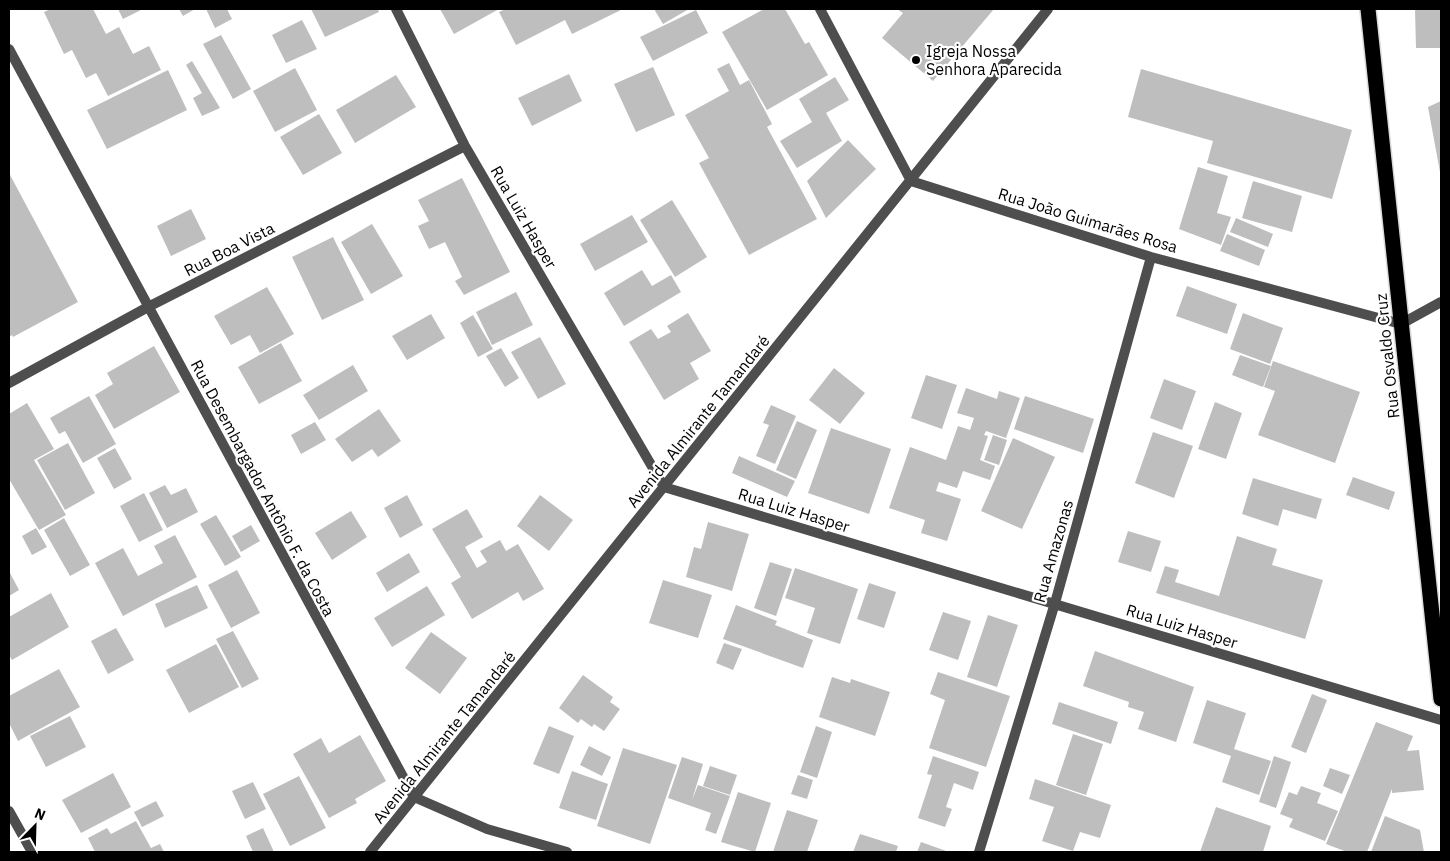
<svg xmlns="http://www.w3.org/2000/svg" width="1450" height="861" font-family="'IBM Plex Sans',sans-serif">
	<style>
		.building { fill: #bebebe }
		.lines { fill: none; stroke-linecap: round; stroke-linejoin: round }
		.highway-casing { stroke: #dbdbdb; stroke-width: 18 }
		.street { stroke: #4e4e4e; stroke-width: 10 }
		.highway { stroke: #000; stroke-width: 15 }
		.poi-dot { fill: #000; stroke: #fff; stroke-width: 2 }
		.labels { text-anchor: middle; stroke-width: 4.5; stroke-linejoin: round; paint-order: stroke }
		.poi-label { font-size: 16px; fill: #000; stroke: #fff; text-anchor: start }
		.street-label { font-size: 16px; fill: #000; stroke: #fff }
	</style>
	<rect width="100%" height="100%" fill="#fff"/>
	<!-- building -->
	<path class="building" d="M51 9H93L106 34 119 27 133 54 149 46 161 70 108 96 96 73 86 78 72 50 64 54 44 12Z
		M118 9H143L123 19Z
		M179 9H195L183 16Z
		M206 9H227L232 19 215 28Z
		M311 9H378L379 12 325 37Z
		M440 9H499L454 34Z
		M506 9H623L572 34 565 20 516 45 499 12Z
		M654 9H689L663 24Z
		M764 9H785L805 44 809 42 828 75 767 110 722 32Z
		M897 9H994L933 81 882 38 903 13Z
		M1415 9H1441V48H1416Z
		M696 10 708 33 653 61 640 37Z
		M302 20 317 49 286 63 272 35Z
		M221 35 251 89 233 99 203 44Z
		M192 61 220 108 202 116 193 98 202 93 186 65Z
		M729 63 740 85 749 80 772 124 767 127 817 219 749 255 699 163 709 158 685 115 729 91 717 69Z
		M653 67 675 115 636 132 614 84Z
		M295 68 317 110 275 132 253 91Z
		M1141 69 1352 130 1332 199 1207 163 1213 141 1128 117Z
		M168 70 187 110 107 149 87 110Z
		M569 74 582 101 532 126 518 98Z
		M396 75 416 107 355 143 336 110Z
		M835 77 849 100 826 113 842 141 797 168 780 141 812 122 799 99Z
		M1441 101V172H1440L1428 107Z
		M319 114 342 153 303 175 280 137Z
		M848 140 876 169 826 218 807 181Z
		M1198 167 1228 176 1217 213 1231 217 1221 245 1179 229Z
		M9 173 78 302 13 337 12 335 9 337Z
		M462 178 510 272 464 295 455 281 462 277 445 242 429 249 418 226 429 221 418 200Z
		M1253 181 1302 196 1292 232 1242 218Z
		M672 200 707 257 675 277 640 220Z
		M191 209 206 239 171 256 157 226Z
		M632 215 648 242 595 271 580 244Z
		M1236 218 1273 234 1268 247 1230 232Z
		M372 224 403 276 371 294 341 242Z
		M1227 234 1265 250 1259 266 1220 251Z
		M333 237 364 300 322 320 292 257Z
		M642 270 652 286 671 275 681 292 624 326 604 293Z
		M1187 286 1237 304 1227 334 1176 316Z
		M267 287 294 334 260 353 250 335 231 345 214 316Z
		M516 292 533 325 492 345 476 312Z
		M688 313 711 351 690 363 699 379 664 400 629 342 651 329 658 339 671 332 667 326Z
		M1243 313 1283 328 1270 364 1230 349Z
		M431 314 445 338 407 360 392 336Z
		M473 315 493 349 478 357 460 323Z
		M540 337 566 384 538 399 511 352Z
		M281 343 302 381 259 404 238 367Z
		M154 346 180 392 114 429 95 395 113 384 107 373Z
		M501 348 519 378 505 387 486 356Z
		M1240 355 1271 366 1263 387 1232 375Z
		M1273 361 1360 392 1335 463 1258 435 1275 391 1264 387Z
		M353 365 368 391 319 420 303 395Z
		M834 368 865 393 840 424 809 400Z
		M926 375 957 385 942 429 911 418Z
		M1164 379 1196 391 1182 430 1150 418Z
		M966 388 997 399 999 391 1020 398 1006 438 986 431 984 435 988 436 980 460 995 466 990 480 963 471 957 488 939 482 936 491 961 499 947 541 921 533 925 520 889 508 910 447 946 460 958 426 970 430 974 418 957 413Z
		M89 396 116 444 83 463 65 431 59 434 50 418Z
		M1025 396 1094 419 1083 453 1014 429Z
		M1215 402 1242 413 1226 459 1198 449Z
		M27 403 54 449 34 460 66 515 39 530 9 479V414Z
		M771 405 796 416 775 464 756 456 769 425 763 423Z
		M379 409 401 441 378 457 372 449 352 462 335 439Z
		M797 421 817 430 796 479 776 470Z
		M315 422 326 440 301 454 291 435Z
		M831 428 891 449 869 514 808 493Z
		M1153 432 1193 446 1174 498 1135 483Z
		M993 435 1007 440 999 465 984 460Z
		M1013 438 1055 457 1022 529 981 511Z
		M68 443 95 493 65 510 37 460Z
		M115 448 132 479 114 489 97 458Z
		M739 456 795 481 787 497 732 473Z
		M1353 477 1395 492 1389 510 1346 495Z
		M1253 478 1322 499 1316 519 1283 509 1278 526 1242 514Z
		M165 485 171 495 186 488 198 512 167 528 149 493Z
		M144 493 163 530 139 542 120 506Z
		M407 495 423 525 400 538 384 508Z
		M540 495 573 520 549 551 517 526Z
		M467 509 483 537 465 547 477 568 487 562 480 551 500 540 506 551 518 544 544 589 523 601 518 592 472 619 451 583 461 577 432 529Z
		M351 511 367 537 332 560 315 533Z
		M216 515 241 557 225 566 200 524Z
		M64 518 90 565 70 576 44 530Z
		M708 522 749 534 732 591 686 577 694 547 701 549Z
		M251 525 260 541 241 552 232 536Z
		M36 528 47 547 32 555 22 536Z
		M1128 531 1161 541 1151 572 1118 562Z
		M175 535 197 577 123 616 95 563 123 548 138 576 163 563 154 546Z
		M1237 536 1277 549 1272 565 1323 580 1305 639 1156 593 1165 566 1179 570 1175 582 1219 596Z
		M409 553 420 572 387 592 376 573Z
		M770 562 792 569 776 616 754 608Z
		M795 568 858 589 840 644 807 633 815 608 785 598Z
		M237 570 260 613 231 628 208 585Z
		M9 571 19 590 9 596Z
		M663 580 712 595 698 638 649 623Z
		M869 583 896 592 884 628 857 619Z
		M197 585 208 608 165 628 155 604Z
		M427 586 445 615 392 647 374 618Z
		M51 593 69 627 12 660 9 655V617Z
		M736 605 777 621 775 625 813 640 803 668 723 639Z
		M943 612 971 621 958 660 929 650Z
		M988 615 1018 625 997 687 967 677Z
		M116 628 134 660 108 674 91 641Z
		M233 631 259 679 242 688 216 639Z
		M431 632 467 658 440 694 405 668Z
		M724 643 742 649 733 670 716 663Z
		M216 644 239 687 189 713 166 670Z
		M1095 651 1194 687 1176 742 1138 729 1144 712 1128 707 1129 702 1083 686Z
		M59 669 80 707 18 741 9 723V696Z
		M938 672 1010 696 986 767 929 748 945 700 930 694Z
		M583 675 613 697 610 702 620 709 604 731 594 724 592 727 581 719 578 723 559 708Z
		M832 677 850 683 851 679 890 692 875 736 819 717Z
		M1312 694 1327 700 1306 753 1291 747Z
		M1207 700 1246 713 1234 749 1271 761 1259 795 1222 782 1231 756 1193 743Z
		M1059 702 1118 722 1111 744 1052 724Z
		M70 716 86 747 46 767 30 736Z
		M1376 722 1413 736 1407 751 1419 750 1424 790 1392 793V789L1367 852H1347L1326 844Z
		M549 726 574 736 559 774 533 764Z
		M816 726 832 732 817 778 800 772Z
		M1073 734 1103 744 1086 795 1056 785Z
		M360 735 386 781 355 799 357 803 329 818 293 754 321 738 329 753Z
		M589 746 611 757 602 776 580 765Z
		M623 748 677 765 650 844 597 826Z
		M933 756 979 772 973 790 954 783 946 807 952 809 945 827 918 818 932 775 927 774Z
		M1274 756 1291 762 1276 808 1259 802Z
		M682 757 703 764 692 800 698 785 730 796 716 834 705 830 711 813 668 798Z
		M710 766 737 775 730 795 703 786Z
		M1330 768 1350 775 1342 794 1323 786Z
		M572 771 608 784 596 820 559 808Z
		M113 773 131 807 81 833 62 800Z
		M798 775 813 780 807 799 791 794Z
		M299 776 326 828 290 846 263 794Z
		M1035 779 1111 805 1100 838 1080 832 1073 851 1042 841 1054 807 1029 799Z
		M253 782 266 809 245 819 232 791Z
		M1301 786 1321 793 1317 803 1338 811 1325 841 1289 827 1293 819 1280 814 1289 792 1297 795Z
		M738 792 771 803 755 852 721 842Z
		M156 801 164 816 142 827 134 812Z
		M1216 807 1271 826 1263 852H1200Z
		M787 810 818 820 807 852H773Z
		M1385 816 1420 830 1424 852H1371Z
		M136 821 151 848 160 844 164 852H95L88 838 107 828 111 834Z
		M263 828 274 852H253L246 836Z
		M860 834 898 846 896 852H853Z
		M921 842 949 852H917Z"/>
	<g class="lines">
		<defs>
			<path id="highway" d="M1368 9 1441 699"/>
		</defs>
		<!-- highway casing -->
		<use href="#highway" class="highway-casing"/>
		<!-- street -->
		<path class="street" d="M396 9 465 146 664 487 1441 720
			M820 9 911 181 1151 257 1401 324 1441 302
			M9 49 414 797 487 829 567 852
			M9 383 148 307 465 146
			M9 811 32 852
			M370 852 1048 9
			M979 852 1055 603 1151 257"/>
		<!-- highway -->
		<use href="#highway" class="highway"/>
	</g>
	<!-- markers -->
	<circle class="poi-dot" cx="916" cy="60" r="5"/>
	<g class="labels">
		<!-- poi labels -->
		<g class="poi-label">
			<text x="926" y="57">Igreja Nossa<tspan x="926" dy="18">Senhora Aparecida</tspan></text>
		</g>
		<!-- street labels -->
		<g class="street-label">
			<text transform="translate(524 217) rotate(60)" y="6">Rua Luiz Hasper</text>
			<text transform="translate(1088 220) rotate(17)" y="6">Rua João Guimarães Rosa</text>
			<text transform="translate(229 249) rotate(-27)" y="6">Rua Boa Vista</text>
			<text transform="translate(1387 356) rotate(-96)" y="6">Rua Osvaldo Cruz</text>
			<text transform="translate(698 421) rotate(-51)" y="6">Avenida Almirante Tamandaré</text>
			<text transform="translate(263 488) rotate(62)" y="6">Rua Desembargador Antônio F. da Costa</text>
			<text transform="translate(794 510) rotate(17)" y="6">Rua Luiz Hasper</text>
			<text transform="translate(1053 551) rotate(-74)" y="6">Rua Amazonas</text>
			<text transform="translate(1182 626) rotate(17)" y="6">Rua Luiz Hasper</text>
			<text transform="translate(444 737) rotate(-51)" y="6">Avenida Almirante Tamandaré</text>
		</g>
	</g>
	<!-- border -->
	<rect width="1450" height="861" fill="none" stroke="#000000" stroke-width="20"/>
	<!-- north arrow -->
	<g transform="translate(35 826) rotate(23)" stroke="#ffffff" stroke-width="4" paint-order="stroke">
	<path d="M0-4L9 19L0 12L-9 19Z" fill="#000000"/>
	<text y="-8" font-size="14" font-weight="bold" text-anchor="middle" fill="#000000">N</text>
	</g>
</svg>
